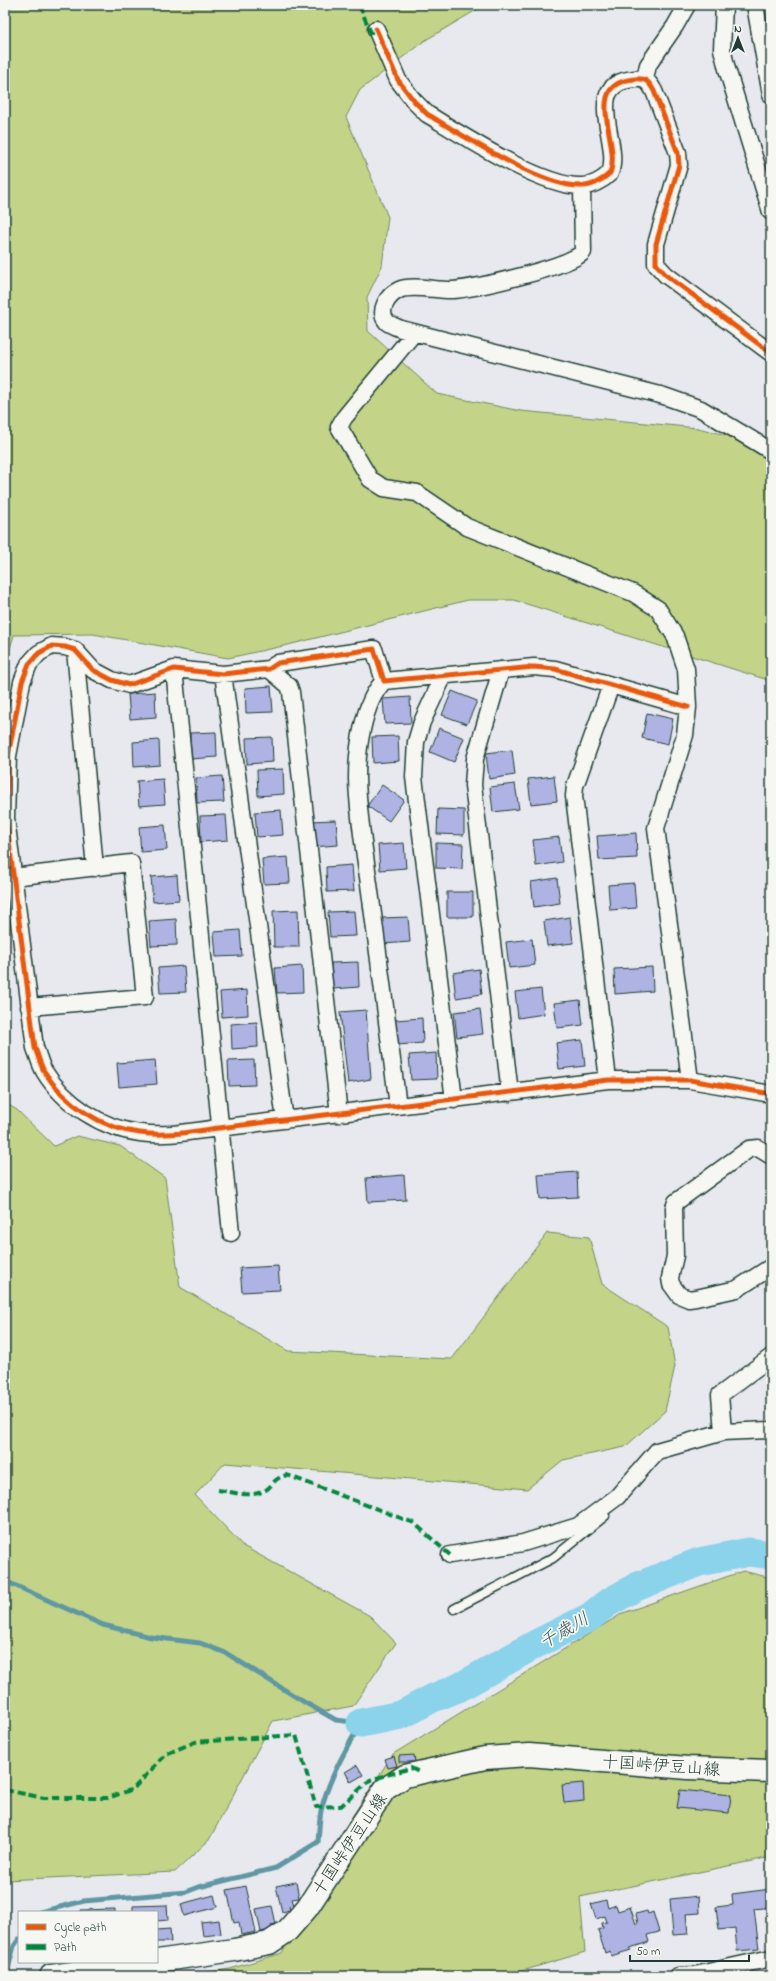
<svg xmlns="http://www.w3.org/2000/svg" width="776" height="1981" font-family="'Indie Flower','Klee One',sans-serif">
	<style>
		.green { fill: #c3d488; stroke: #71885e }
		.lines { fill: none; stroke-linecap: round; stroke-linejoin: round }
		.stream { stroke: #5f97a2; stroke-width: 5 }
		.river { stroke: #8ad3eb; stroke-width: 29 }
		.building { fill: #afb3e4; stroke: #1f3d34 }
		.lane-casing { stroke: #1f3d34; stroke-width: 11 }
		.street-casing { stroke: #1f3d34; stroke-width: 19 }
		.secondary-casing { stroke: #1f3d34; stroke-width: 25 }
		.lane { stroke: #f6f6f2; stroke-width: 8 }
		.street { stroke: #f6f6f2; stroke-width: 16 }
		.secondary { stroke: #f6f6f2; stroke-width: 22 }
		.quiet { stroke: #00873e; stroke-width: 4; stroke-dasharray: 8 4; stroke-linecap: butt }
		.cycleway-casing { stroke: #f6f6f2; stroke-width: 8 }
		.cycleway { stroke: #e8590c; stroke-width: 5 }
		.labels { text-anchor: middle; stroke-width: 3.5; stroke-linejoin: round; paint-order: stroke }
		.street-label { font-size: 17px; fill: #1f3d34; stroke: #f6f6f2 }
		.water-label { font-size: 18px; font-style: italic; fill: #345b59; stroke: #f6f6f2 }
	</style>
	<rect width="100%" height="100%" fill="#e8e9ef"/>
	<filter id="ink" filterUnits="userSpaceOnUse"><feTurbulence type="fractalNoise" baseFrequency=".025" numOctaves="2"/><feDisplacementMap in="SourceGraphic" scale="8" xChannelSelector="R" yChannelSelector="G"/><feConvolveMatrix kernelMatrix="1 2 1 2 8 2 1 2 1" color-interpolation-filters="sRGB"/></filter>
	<g filter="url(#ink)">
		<!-- green -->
		<path class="green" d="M5 5H479L478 9 424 41 360 90 346 117 388 217 382 266 367 297 368 331 437 394 521 411 698 428 771 446V681L514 600H468L288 645 228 658 93 634 14 635 5 666Z
			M5 1103 17 1110 54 1146 77 1136 120 1146 165 1178 180 1287 288 1351 452 1359 547 1233 589 1237 602 1284 668 1327 675 1366 665 1411 625 1447 563 1460 527 1489 225 1463 195 1495 243 1546 370 1616 396 1643 353 1706 273 1721 209 1840 175 1872 5 1880Z
			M743 1571 771 1578V1857L580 1897 585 1952 519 1972V1976H181L230 1969 282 1953 342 1832 393 1754 623 1613Z"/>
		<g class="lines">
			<!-- stream -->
			<path class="stream" d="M5 1581 103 1625 151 1637 200 1643 226 1653 304 1702 336 1720 361 1723C345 1751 328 1780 321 1811 319 1821 319 1832 318 1842L276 1868 199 1887 186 1892 84 1901 40 1912
				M6 1976 14 1946 19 1939"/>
			<!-- river -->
			<path class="river" d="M361 1723 401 1715 433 1698 458 1688 536 1644 590 1617 606 1604 636 1587 699 1562 749 1552 771 1555"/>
		</g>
		<!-- building -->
		<path class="building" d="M271 686 273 712 246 713 245 688Z
			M452 691 477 701 467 724 442 715Z
			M155 692 156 717 130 719 128 694Z
			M410 697 411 723 385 724 383 699Z
			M647 713 673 719 668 744 642 738Z
			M439 728 464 738 454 762 430 752Z
			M216 732 217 757 191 759 190 733Z
			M398 736 399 761 373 763 372 737Z
			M272 737 273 762 247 764 246 738Z
			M159 740 160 765 134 767 133 742Z
			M512 750 515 775 489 779 486 753Z
			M283 769 284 794 258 796 257 770Z
			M222 776 224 802 197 803 196 778Z
			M554 776 557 801 531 804 528 779Z
			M163 779 165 804 139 806 137 781Z
			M515 784 519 809 493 812 490 787Z
			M382 785 404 800 389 821 367 806Z
			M438 809 464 810V835L437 834Z
			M281 810 283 835 257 837 255 812Z
			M226 815 228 840 201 842 200 816Z
			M336 820 338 845 312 847 310 821Z
			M165 825 167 850 141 852 139 827Z
			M636 833 637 858 599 860 597 836Z
			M559 837 562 862 536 866 533 840Z
			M404 843 406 868 380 870 378 845Z
			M436 843 463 844 462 869 436 868Z
			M288 857 290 883 264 884 262 859Z
			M352 865 354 891 327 892 326 867Z
			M177 875 179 900 153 902 151 877Z
			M557 878 560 903 534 907 531 882Z
			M634 883 636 908 610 910 608 885Z
			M447 892H473V917H447Z
			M298 910 299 947H274L273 911Z
			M354 911 356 936 330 937 328 912Z
			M408 917 410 942 383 944 382 918Z
			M570 917 573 943 547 946 544 921Z
			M176 919 177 945 151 946 149 921Z
			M240 930 242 956 216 957 214 932Z
			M532 939 535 965 509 968 506 942Z
			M358 962 359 987 333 989 331 963Z
			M184 966 186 992 160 993 158 968Z
			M302 966 303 992 277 993 275 968Z
			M652 967 653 991 615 994 614 969Z
			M479 969 482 994 456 998 453 973Z
			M541 989 544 1014 518 1018 515 992Z
			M247 990 248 1015 222 1017 220 992Z
			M580 1000 583 1025 557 1028 554 1003Z
			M480 1009 483 1034 457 1037 454 1012Z
			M366 1010 371 1079 348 1083 340 1012Z
			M422 1018 423 1043 397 1045 395 1020Z
			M257 1022 258 1047 232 1049 231 1024Z
			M582 1040 585 1066 559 1069 556 1043Z
			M436 1053 437 1079 411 1080 409 1055Z
			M155 1060 157 1084 119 1087 117 1063Z
			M254 1060 255 1085 229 1086 228 1061Z
			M577 1172 578 1197 540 1199 538 1175Z
			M404 1175 406 1200 368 1202 366 1178Z
			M278 1266 280 1290 242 1292 240 1268Z
			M414 1755 415 1762H399V1756Z
			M394 1756 397 1766 388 1768 385 1759Z
			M357 1765 363 1775 351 1782 345 1772Z
			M583 1783 584 1801 564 1803 562 1785Z
			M680 1790 731 1795 729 1813 677 1808Z
			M296 1882 299 1898 292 1899 294 1905 289 1906 290 1910 282 1912 276 1886Z
			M246 1886 256 1932 241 1935 239 1922 234 1923 227 1890Z
			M771 1889V1907L754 1909 759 1949 737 1951 735 1928 719 1930 716 1907 733 1905 732 1894Z
			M214 1895 217 1907 184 1916 181 1904Z
			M699 1896 700 1913 686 1914 688 1934 673 1935 670 1899Z
			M606 1900 608 1908 616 1905 618 1911 630 1907 636 1924 638 1923 636 1914 647 1911 648 1914 653 1912 659 1932 647 1935 649 1942 630 1948 631 1950 611 1956 610 1951 605 1953 598 1930 603 1928 602 1923 607 1922 605 1916 596 1919 591 1904Z
			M167 1905 168 1920 157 1921V1912H133V1906Z
			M272 1906 276 1924 271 1925 273 1929 261 1932 256 1909Z
			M115 1909V1912H81V1910Z
			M219 1920 221 1934 203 1936 201 1922Z
			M170 1929 171 1942H157V1930Z"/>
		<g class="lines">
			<defs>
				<path id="lane" d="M454 1609 553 1558 605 1516"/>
				<path id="street" d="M724 5 722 49 727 69 771 212
					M755 5 771 95
					M376 29 398 80 414 101 427 114C462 135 540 186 580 186 591 187 603 180 610 173 622 143 580 83 635 79 646 78 649 82 654 91L678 153 679 165 656 244V264L666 275 771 353
					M645 79 648 65 675 26 687 5
					M582 187 583 252C569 267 477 288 453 290 438 291 412 284 399 290 388 295 377 311 387 322 390 325 397 327 401 329L664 396 701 409 771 451
					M414 333 344 418 339 427 370 479 384 488 417 493 467 527 633 593 658 609 675 636 686 669 688 707 685 735 656 828 690 1080
					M75 650 95 868
					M174 669 231 1233
					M269 669 289 686 291 692 339 1114
					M501 670 475 759 473 785 510 1093
					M223 674 285 1120
					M444 675 422 722 416 742 414 777 454 1100
					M384 681C363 702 357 750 357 778 358 819 366 859 371 899 380 968 389 1037 398 1106
					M688 707 555 669 534 667 384 681 374 649 278 663 269 669 223 674 174 669 129 685 112 680 93 670 75 650 65 647 52 646 39 653 29 664 22 682 8 756 6 818 35 1048C38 1055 40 1064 44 1071 64 1104 103 1129 140 1133 166 1137 194 1131 219 1128L608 1080H690L771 1094
					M13 877 131 863 145 997 29 1007
					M608 1080 574 796 575 786 611 685
					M771 1156 758 1148 749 1149 676 1202 674 1208 675 1256 670 1278 671 1284 679 1295 689 1299 696 1298 737 1289 771 1267
					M723 1432 720 1395 771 1357
					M450 1555 523 1543 578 1526 617 1497 657 1451 723 1432 771 1430
					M678 1976 695 1975 771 1958"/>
				<path id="secondary" d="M157 1961 234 1950 269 1943 287 1931 307 1908 385 1789 405 1776 485 1758 529 1755 688 1768 771 1771
					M51 1976 151 1962"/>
			</defs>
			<!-- lane casing -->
			<use href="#lane" class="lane-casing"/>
			<!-- street casing -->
			<use href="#street" class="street-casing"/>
			<!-- secondary casing -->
			<use href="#secondary" class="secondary-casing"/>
			<!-- lane -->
			<use href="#lane" class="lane"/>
			<!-- street -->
			<use href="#street" class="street"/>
			<!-- secondary -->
			<use href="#secondary" class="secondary"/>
			<!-- quiet -->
			<path class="quiet" d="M359 5 372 35 376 29
				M218 1490C232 1492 251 1498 264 1491 274 1486 271 1479 287 1475L414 1523 450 1555
				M5 1790 44 1798H108L133 1789 166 1754 195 1742 296 1735 316 1807 341 1806 370 1780 411 1768 419 1772"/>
			<defs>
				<path id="cycleway" d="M376 29 398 80 414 101 427 114C462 135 540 186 580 186 591 187 603 180 610 173 622 143 580 83 635 79 646 78 649 82 654 91L678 153 679 165 656 244V264L666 275 771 353
					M688 707 555 669 534 667 384 681 374 649 278 663 269 669 223 674 174 669 129 685 112 680 93 670 75 650 65 647 52 646 39 653 29 664 22 682 8 756 6 818 35 1048C38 1055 40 1064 44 1071 64 1104 103 1129 140 1133 166 1137 194 1131 219 1128L608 1080H690L771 1094"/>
			</defs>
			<!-- cycleway casing -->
			<use href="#cycleway" class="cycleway-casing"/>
			<!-- cycleway -->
			<use href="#cycleway" class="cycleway"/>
		</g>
	</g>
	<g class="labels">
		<!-- street labels -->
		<g class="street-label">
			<text transform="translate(661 1765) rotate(4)" y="6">十国峠伊豆山線</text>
			<text transform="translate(349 1844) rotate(-56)" y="6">十国峠伊豆山線</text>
		</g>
		<!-- water labels -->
		<g class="water-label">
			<text transform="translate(564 1630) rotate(-30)" y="6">千歳川</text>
		</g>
	</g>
	<!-- margin -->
	<rect width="776" height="1981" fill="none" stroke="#f6f6f2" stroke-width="20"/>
	<rect x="10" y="10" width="756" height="1961" fill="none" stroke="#1f3d34" stroke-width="1.5" filter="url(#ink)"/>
	<!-- legend -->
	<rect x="18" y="1911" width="140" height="52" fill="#f6f6f2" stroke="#a0aca6"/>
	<rect x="26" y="1924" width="20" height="6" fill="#e8590c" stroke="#a0aca6"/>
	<text x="54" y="1931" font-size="12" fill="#1f3d34">Cycle path</text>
	<rect x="26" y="1944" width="20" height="6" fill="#00873e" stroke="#a0aca6"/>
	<text x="54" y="1951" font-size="12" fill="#1f3d34">Path</text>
	<!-- north arrow -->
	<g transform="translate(738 38)" stroke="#f6f6f2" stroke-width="3" paint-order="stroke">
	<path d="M0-3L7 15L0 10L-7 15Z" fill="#1f3d34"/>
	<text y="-6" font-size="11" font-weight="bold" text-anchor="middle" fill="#1f3d34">N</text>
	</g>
	<!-- scale -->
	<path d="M630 1955v6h119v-6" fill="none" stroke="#1f3d34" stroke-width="2"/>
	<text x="636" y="1955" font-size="12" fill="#1f3d34" stroke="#f6f6f2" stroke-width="3" paint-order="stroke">50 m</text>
</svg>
